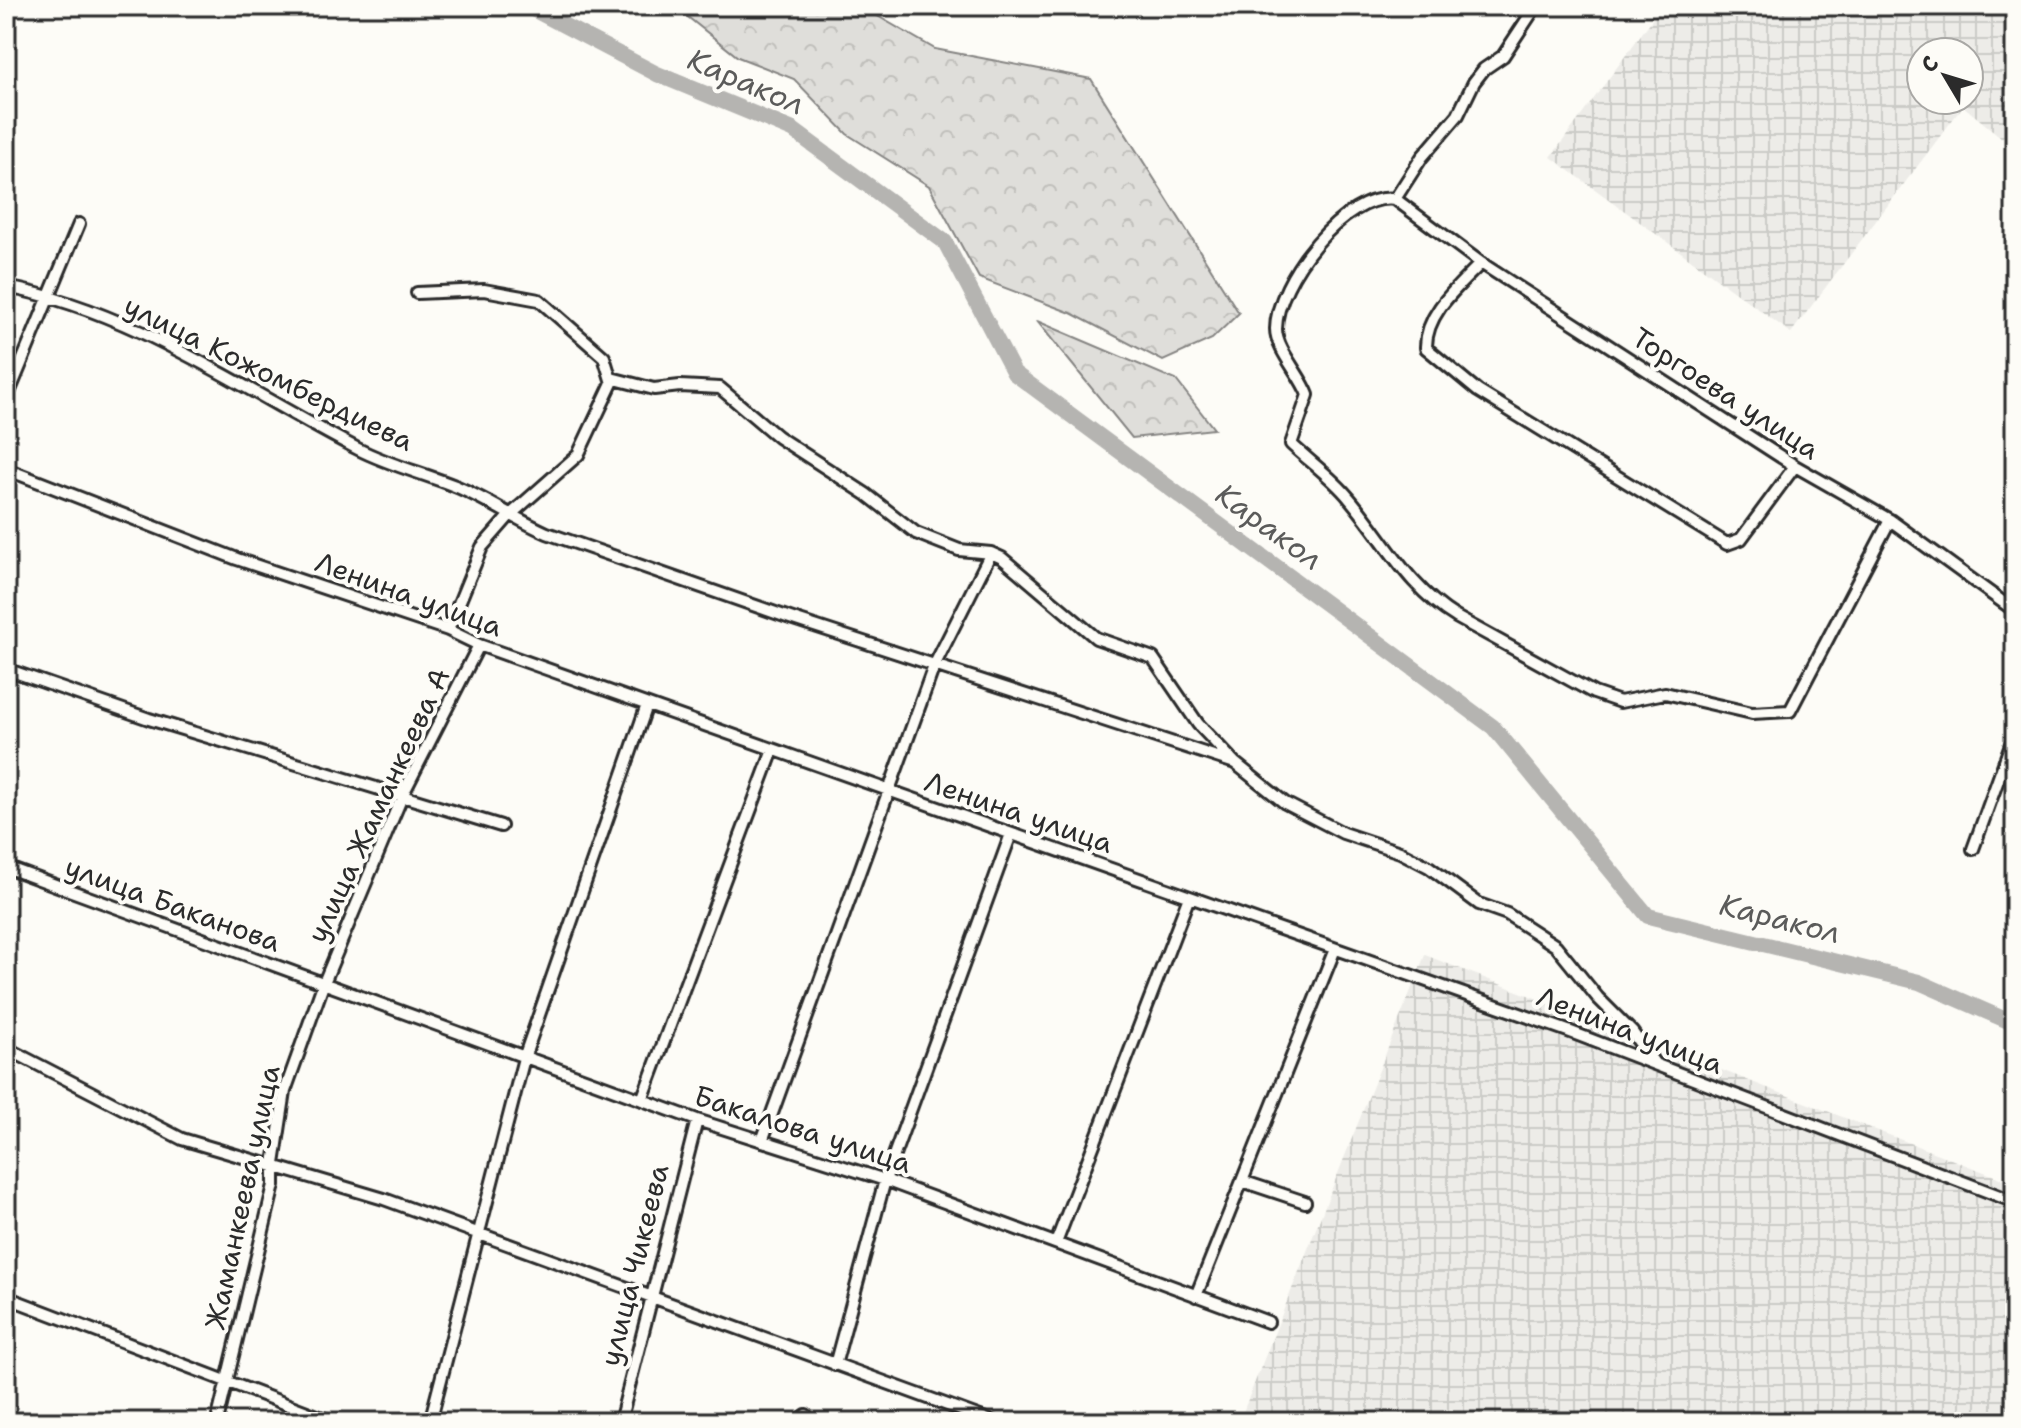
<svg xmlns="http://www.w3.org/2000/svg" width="2021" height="1428" font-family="'Shantell Sans',sans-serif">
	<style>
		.industrial { fill: url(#industrial-grid); fill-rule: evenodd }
		.forest { fill: url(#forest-crowns); stroke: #858482; stroke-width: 2 }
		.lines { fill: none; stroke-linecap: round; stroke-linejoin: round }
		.river { stroke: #b5b4b1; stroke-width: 16 }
		.minor-casing { stroke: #2b2b2b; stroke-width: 16 }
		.minor { stroke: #fdfcf7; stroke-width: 10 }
		.labels { text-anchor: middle; stroke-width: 8; stroke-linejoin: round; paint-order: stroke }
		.street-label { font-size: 28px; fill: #2b2b2b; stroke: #fdfcf7 }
		.water-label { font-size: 30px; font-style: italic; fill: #5b5b5a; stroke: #fdfcf7 }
	</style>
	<defs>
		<pattern id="industrial-grid" width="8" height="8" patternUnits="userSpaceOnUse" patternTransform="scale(2)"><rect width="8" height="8" fill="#edece8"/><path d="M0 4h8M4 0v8" fill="none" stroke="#cbcbc7"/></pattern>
		<pattern id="forest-crowns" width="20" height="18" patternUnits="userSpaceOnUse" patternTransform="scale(2)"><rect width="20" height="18" fill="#dfdeda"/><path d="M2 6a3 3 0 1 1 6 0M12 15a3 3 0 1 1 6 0" fill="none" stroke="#c0bfbb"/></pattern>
	</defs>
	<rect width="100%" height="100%" fill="#fdfcf7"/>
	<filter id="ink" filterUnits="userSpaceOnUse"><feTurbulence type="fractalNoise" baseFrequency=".0125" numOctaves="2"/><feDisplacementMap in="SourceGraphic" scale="16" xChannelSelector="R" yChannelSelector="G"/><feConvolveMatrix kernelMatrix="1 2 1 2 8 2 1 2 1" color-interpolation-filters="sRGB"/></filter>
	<g filter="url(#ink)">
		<!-- industrial -->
		<path class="industrial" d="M1662 6H2015V124L2002 138 1963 106 1791 333 1551 157ZM1921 52H1969V100H1921Z
			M1425 955 2015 1184V1422H1239Z"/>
		<!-- forest -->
		<path class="forest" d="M674 6H860L935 49 1091 79 1239 313 1212 339 1163 361 1071 313 979 278 929 186 847 134 794 79 738 57Z
			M1037 321 1176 380 1214 429 1132 438Z"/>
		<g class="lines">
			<!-- river -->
			<path class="river" d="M527 6 657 74 793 130 945 242 1014 373 1493 727 1648 916 1919 982 2015 1024"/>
			<defs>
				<path id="minor" d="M1395 199 1422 157 1458 115 1474 82 1484 69 1503 56 1536 6
					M1481 263C1459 286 1425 313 1426 348L1478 391 1727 544 1741 539 1795 466
					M6 287C133 310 245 391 358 449 389 465 423 473 455 486 487 499 515 519 547 533L790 618 1235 763
					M417 293 484 290 539 300 604 357 612 383 578 455 509 516 482 547 448 630
					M611 378 654 389 680 386 720 388 778 437 866 494 916 533 959 550 991 553 1002 558 1096 638 1153 658 1198 724 1235 763 1285 803 1343 833 1400 852 1429 867 1479 904 1507 914 1556 946 1598 998 1632 1032 1654 1063
					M6 400 79 224
					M6 469 237 559 448 630 479 645 1568 1031 2015 1202
					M1890 520 1790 711 1752 713 1665 693 1620 702 1594 693 1456 617C1408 588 1385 540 1349 498 1333 478 1310 462 1291 444L1308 395C1301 375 1276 350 1276 329 1276 281 1345 192 1395 199L1481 263 1795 466 1890 520 2015 611
					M6 669 149 719 501 826
					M1973 849 2015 733
					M6 867 697 1120 885 1180 1268 1322
					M6 1048 182 1139 384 1199 994 1422
					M642 1100 773 750
					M762 1141 934 666 991 553
					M1242 1181 1305 1202
					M1056 1243 1189 897
					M1196 1296 1335 949
					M6 1297 333 1422
					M835 1365 885 1180 1011 834
					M217 1422 274 1185V1164L285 1091 323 985 403 794 479 645
					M430 1422 524 1058 647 705
					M620 1422 697 1120
					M798 1422 806 1415"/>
			</defs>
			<!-- minor casing -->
			<use href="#minor" class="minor-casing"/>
			<!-- minor -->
			<use href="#minor" class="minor"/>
		</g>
	</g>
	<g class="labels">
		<!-- street labels -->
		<g class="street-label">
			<text transform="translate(269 373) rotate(26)" y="10">улица Кожомбердиева</text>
			<text transform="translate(1726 393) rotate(33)" y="10">Торгоева улица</text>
			<text transform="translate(409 594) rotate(20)" y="10">Ленина улица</text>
			<text transform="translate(378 805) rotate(-65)" y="10">улица Жаманкеева А</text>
			<text transform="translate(1019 812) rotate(19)" y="10">Ленина улица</text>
			<text transform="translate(173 904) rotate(20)" y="10">улица Баканова</text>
			<text transform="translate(1630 1030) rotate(21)" y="10">Ленина улица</text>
			<text transform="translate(803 1129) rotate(18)" y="10">Бакалова улица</text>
			<text transform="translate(242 1197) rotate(-78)" y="10">Жаманкеева улица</text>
			<text transform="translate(634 1265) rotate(-76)" y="10">улица Чикеева</text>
		</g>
		<!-- water labels -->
		<g class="water-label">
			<text transform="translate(746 82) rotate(23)" y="10">Каракол</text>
			<text transform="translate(1269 527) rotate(36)" y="10">Каракол</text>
			<text transform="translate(1780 919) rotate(14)" y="10">Каракол</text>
		</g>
	</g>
	<!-- margin -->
	<rect width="2021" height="1428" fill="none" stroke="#fdfcf7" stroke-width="32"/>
	<rect x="16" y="16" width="1989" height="1396" fill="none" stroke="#2b2b2b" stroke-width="3" filter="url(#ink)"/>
	<!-- north arrow -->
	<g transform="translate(1945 76) rotate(308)"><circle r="38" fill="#fdfcf7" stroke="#a9a8a5" stroke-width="2"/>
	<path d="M0-6L14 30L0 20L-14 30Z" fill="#2b2b2b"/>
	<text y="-12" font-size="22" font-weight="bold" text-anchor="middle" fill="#2b2b2b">С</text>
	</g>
</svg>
